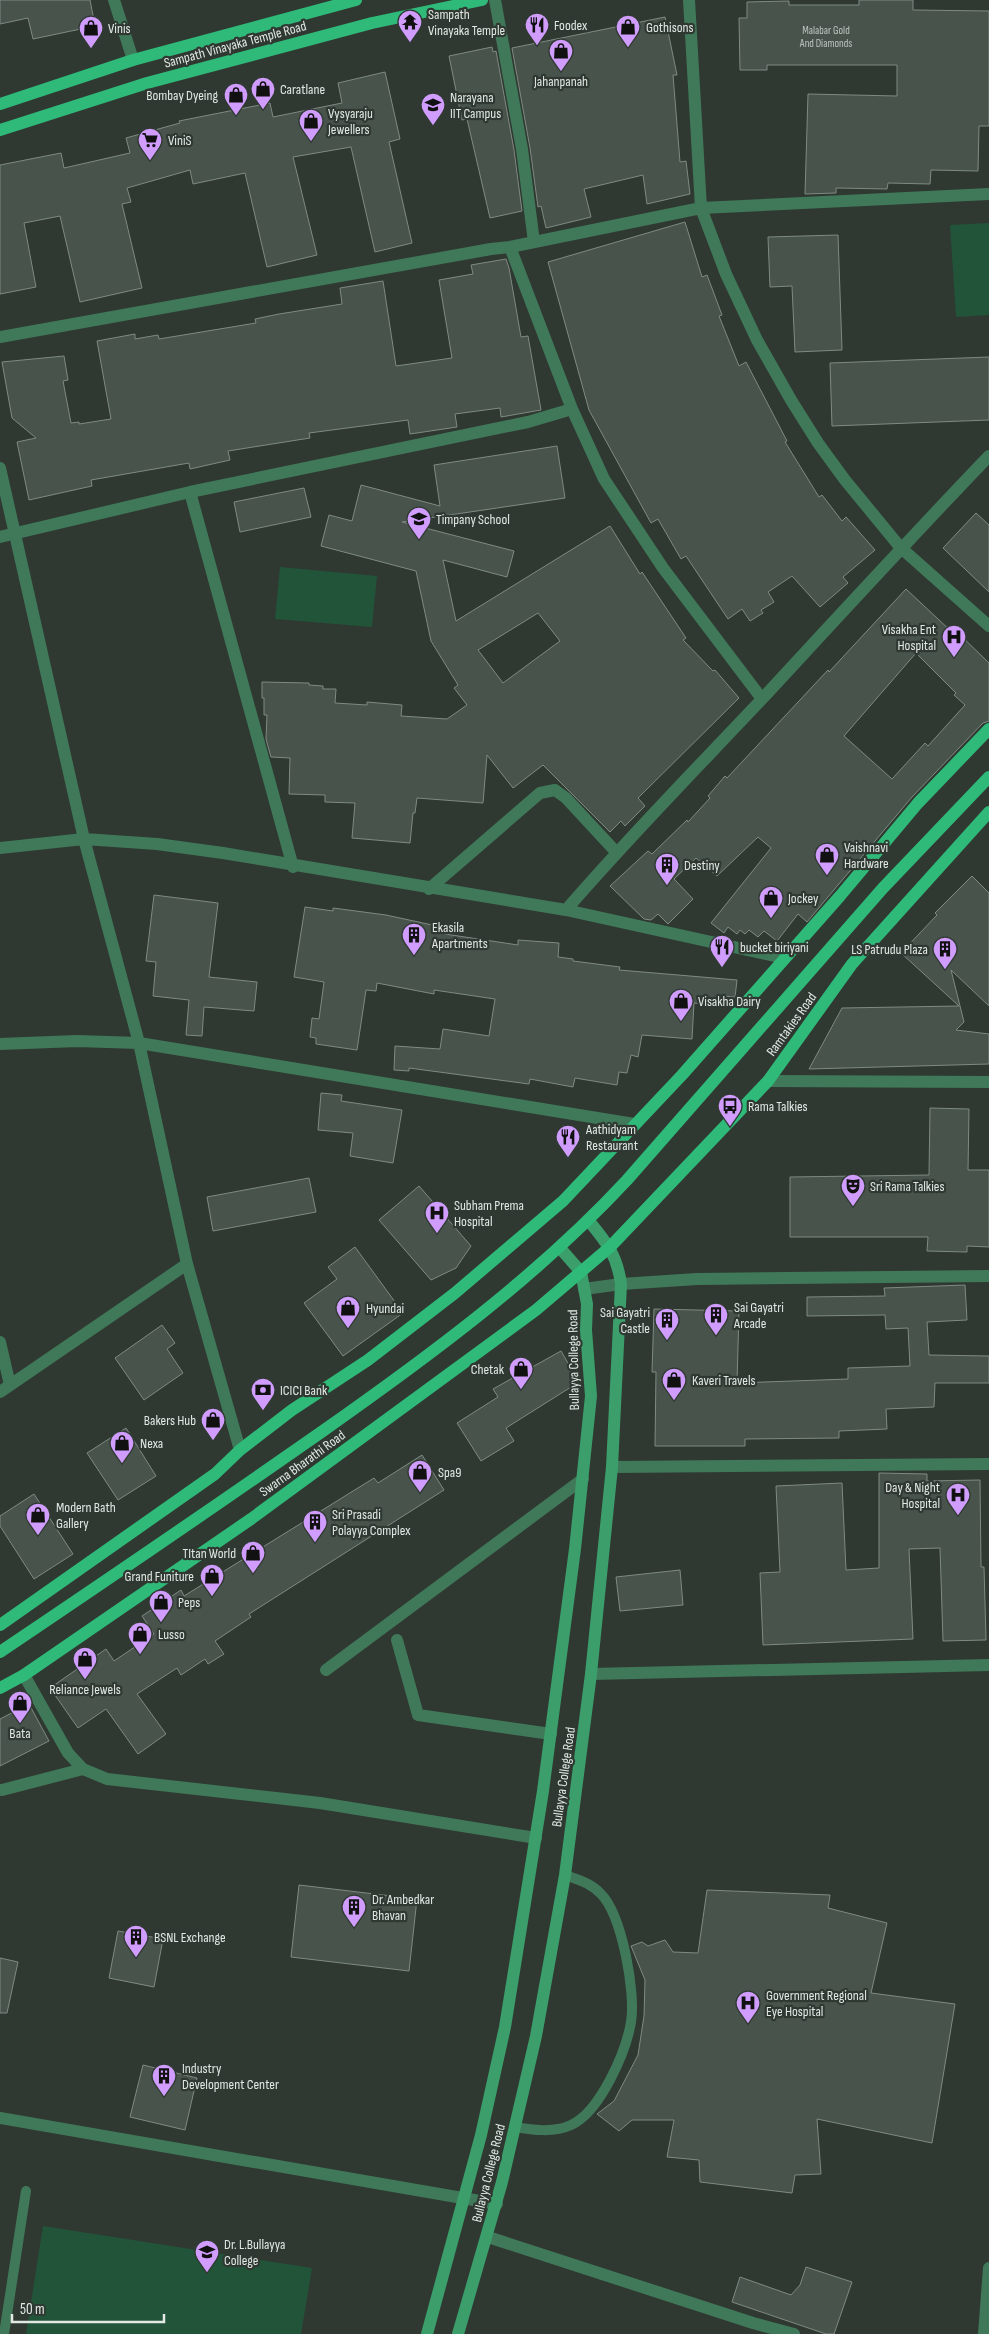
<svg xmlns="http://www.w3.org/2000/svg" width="989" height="2334" font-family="'Sofia Sans Condensed',sans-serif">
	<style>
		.park { fill: #225439 }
		.building { fill: #48534c; stroke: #7f8a83; fill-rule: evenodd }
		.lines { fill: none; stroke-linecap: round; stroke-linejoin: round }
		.service { stroke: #407959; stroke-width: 10 }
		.minor { stroke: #407959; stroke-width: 12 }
		.tertiary { stroke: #407959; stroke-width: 12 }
		.secondary { stroke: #3b9e6b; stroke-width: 12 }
		.primary { stroke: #2fba79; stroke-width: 12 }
		.labels { text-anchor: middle; stroke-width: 4.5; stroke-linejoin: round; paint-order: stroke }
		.number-label { font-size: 11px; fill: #bcc3be }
		.poi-label { font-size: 14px; fill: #e2e8e4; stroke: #2f3932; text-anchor: start }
		.street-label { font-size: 14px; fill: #e2e8e4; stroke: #2f3932 }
	</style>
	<rect width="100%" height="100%" fill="#2f3932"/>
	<!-- park -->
	<path class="park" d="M989 223V315L956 317 950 225Z
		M280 567 377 576 372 627 275 619Z
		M43 2226 312 2268 301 2334H26Z"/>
	<!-- building -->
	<path class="building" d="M0 0H90L95 26 33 39 28 18 0 24Z
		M859 0H913V10L989 11V126H979L978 171 931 170 930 184 888 183 887 189 836 188V193L805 194 808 94 897 96V65H767V70H740L739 18H747V2L789 1V5H859Z
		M665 17 677 75H673L680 162 686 161 690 194 647 204 643 175 584 189 591 217 546 228 541 206 538 207 530 148 512 48Z
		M492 47 493 52 496 51 514 150 522 211 490 218 467 119 462 120 449 56Z
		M385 72 400 139 389 142 412 243 375 252 351 147 293 157 317 255 267 267 245 173 193 184 190 170 127 188 131 202 122 204 142 288 80 302 60 216 24 223 36 287 0 294V165L61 153 64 168 130 153 126 138 180 123 179 121 270 103 273 117 342 103 338 83Z
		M685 222 702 277 707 275 722 315 719 316 739 366 746 362 787 441 785 442 819 497 822 495 842 521 846 517 875 550 843 577 848 583 820 607 792 576 768 592 774 602 761 610 763 613 750 621 742 609 728 619 686 556 681 559 658 519 651 523 589 410 548 262Z
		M838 235 842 350 795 352 792 286 770 287 768 237Z
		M506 259 509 268 521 337 528 336 541 410 501 417 500 408 455 414 457 427 410 434 408 420 309 433 310 438 228 451 230 460 190 469 189 463 91 480 92 486 29 500 17 442 36 438 12 418 2 362 64 356 68 380 63 381 71 423 79 422V424L111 419 97 341 135 334V339L158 335 159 339 256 323 255 319 279 314 342 304 340 288 383 281 396 366 452 358 439 280 473 274 471 265Z
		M989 357V420L832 426 830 363Z
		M557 446 565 498 402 522 514 551 507 577 443 560 456 621 610 526 640 574 642 572 686 638 683 640 713 671 715 670 739 698 638 798 645 806 625 826 621 821 610 832 543 765 513 788 487 755 483 803 417 798 415 813H413L410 843 352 838 355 803 325 802V795L289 794 290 758 271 757 266 739 267 715H264V698H262V682L309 683V685L323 686V689H336L335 703 367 705V702L402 705 401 716 447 719 467 705 454 688 458 685 431 641 416 571 321 546 329 515 352 521 361 485 440 506 434 465ZM538 613 560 641 503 683 478 650Z
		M304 488 311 517 240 532 234 502Z
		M976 513 989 525V592L943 548Z
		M906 589 953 633 955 630 989 663V721L983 723 912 797 807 922 798 914 777 941 764 931 758 937 749 930 745 934 740 930 737 934 728 927 724 933 711 923 771 848 758 837 717 876 696 858 674 879 693 899 668 924 658 914 651 920 644 919 610 886 648 851 652 854 687 820 688 822 710 798 708 796 725 776 727 778 828 670 829 672ZM916 653 956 693 954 695 965 705 928 746 925 743 892 779 844 736Z
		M972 876 989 893V1006L951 970 964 1022 956 1030 989 1034V1064L809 1069 842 1008 959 1006 901 953 937 915 935 913Z
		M154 895 218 903 209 977 257 982 254 1011 204 1007 202 1036 186 1035 189 1000 153 996 156 962 146 961Z
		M305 907 333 911V908L386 915 446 928 445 934 518 945V940L559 943 558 957 573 959V961L620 967 619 970 737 980 735 997 723 996 722 1006 694 1003 692 1039 642 1035 638 1057 631 1055 627 1073 619 1072 617 1085 575 1078 573 1087 530 1079 529 1084 409 1068V1071L394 1070 395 1046 440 1049 443 1029 489 1036 495 999 434 990V994L377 983 376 991 366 990 357 1050 316 1044V1038L310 1037 312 1018 319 1019 324 982 294 977Z
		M321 1093 342 1095 341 1101 402 1110 393 1163 350 1156 353 1133 318 1130Z
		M930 1108 969 1109 968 1170H989V1247L967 1246V1252L927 1251 928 1237H790V1177L929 1175Z
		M309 1178 316 1212 213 1231 207 1197Z
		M419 1186 471 1246 456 1268 431 1280 379 1220Z
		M355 1247 403 1313 343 1356 304 1303 337 1279 328 1267Z
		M965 1285 967 1320 927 1322 929 1355 989 1356V1383H935L934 1407 886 1409 887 1429 839 1431V1438L745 1439V1446H655L656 1372H652L654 1309 739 1311 737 1383 848 1379V1368L910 1366 908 1328 886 1329 885 1315 807 1316V1297L885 1296 884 1288Z
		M162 1325 175 1343 167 1349 183 1373 144 1400 115 1358Z
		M561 1351 579 1382 506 1428 514 1441 481 1461 457 1423 498 1397 493 1389Z
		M126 1428 156 1476 118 1500 87 1453Z
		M422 1455 444 1490 249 1614 251 1617 215 1641 224 1654 208 1664 205 1659 181 1675 177 1668 137 1694 166 1734 138 1754 106 1709 78 1728 50 1688 106 1649 114 1661 154 1634 142 1616 181 1590 184 1596 374 1478 378 1483Z
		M879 1473 927 1474V1481L980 1480 981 1567H984L986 1640 943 1641 940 1548 909 1549 913 1639 763 1645 760 1573 780 1572 776 1486 842 1483 846 1570 879 1568Z
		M34 1494 73 1554 34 1579 0 1526V1516Z
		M680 1570 683 1605 620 1611 616 1577Z
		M29 1704 49 1741 0 1766V1719Z
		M299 1885 417 1899 409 1971 291 1957Z
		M707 1890 830 1895 828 1908 887 1923 871 1993 955 2004 932 2143 817 2119 821 2174 795 2175 792 2193 700 2182 699 2160 667 2157 674 2120H632L619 2131 597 2114 614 2101 638 2055 644 2016 645 1980 631 1946 642 1942 648 1946 665 1940 673 1952 698 1953Z
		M118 1931 163 1939 154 1987 109 1978Z
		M0 1958 18 1962 7 2013H0Z
		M143 2065 197 2078 185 2130 130 2117Z
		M806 2267 852 2282 834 2334H826L732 2302 740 2277 791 2295 800 2285Z"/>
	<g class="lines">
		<!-- service -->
		<path class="service" d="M515 2127C532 2130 554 2133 571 2125 600 2112 626 2052 631 2022 636 1993 622 1915 601 1894 591 1883 578 1880 565 1875
			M4 2334 26 2191"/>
		<!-- minor -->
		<path class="minor" d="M495 0 522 149 534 242
			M689 0 701 208 726 274 757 340 791 400 818 443 845 480 900 547 989 626
			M510 247 572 409 604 479 663 568 762 699
			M0 337 491 249 510 247 701 208 989 194
			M0 468 84 839 139 1043 187 1264 240 1450
			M190 492 293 867
			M0 537 190 492 528 422 572 409
			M0 848 84 839 157 844 223 853 566 910 784 958
			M429 889 540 793 555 790 566 798 616 852
			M566 910C629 837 696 769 762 699 837 618 912 536 989 456
			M0 1044 77 1041 139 1043 634 1124
			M768 1081 989 1082
			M584 1289 621 1284 697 1279 989 1276
			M0 1342 10 1385
			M0 1392 187 1264
			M612 1467 989 1464
			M397 1640 418 1715 551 1734
			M326 1670 583 1479
			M591 1674 989 1665
			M24 1675 68 1753 83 1769 107 1779 320 1803 536 1838
			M2 1790 83 1769
			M0 2118 497 2204
			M488 2237 753 2323 794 2334
			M984 2334 989 2268"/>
		<!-- tertiary -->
		<path class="tertiary" d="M114 0 133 60"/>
		<!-- secondary -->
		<path class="secondary" d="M427 2334 481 2135 505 2027 543 1791 575 1549 591 1396 586 1330 587 1304 581 1272 560 1248
			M458 2334 502 2182 536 2036 565 1875 591 1674 612 1467 621 1284C617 1255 607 1243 589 1221"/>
		<!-- primary -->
		<path class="primary" d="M0 104 133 60 356 0
			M0 130 147 83 372 23 482 0
			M0 1625 215 1474 240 1450 292 1410 368 1360 455 1293 563 1201 682 1075 840 896 918 803 989 729
			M0 1652C107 1580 214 1507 320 1433 428 1357 537 1277 627 1180L883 888 989 777
			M0 1688 24 1675 251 1519 536 1310 610 1247 768 1081 852 964 989 812"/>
	</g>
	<!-- icons -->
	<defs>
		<symbol id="temple-pin" viewBox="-11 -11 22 30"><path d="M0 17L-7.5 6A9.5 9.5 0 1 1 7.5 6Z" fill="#d09dfe" stroke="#2f3932"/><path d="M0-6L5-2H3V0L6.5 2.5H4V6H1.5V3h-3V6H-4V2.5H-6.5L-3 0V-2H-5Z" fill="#111"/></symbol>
		<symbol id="restaurant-pin" viewBox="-11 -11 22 30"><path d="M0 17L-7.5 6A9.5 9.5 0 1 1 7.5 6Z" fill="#d09dfe" stroke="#2f3932"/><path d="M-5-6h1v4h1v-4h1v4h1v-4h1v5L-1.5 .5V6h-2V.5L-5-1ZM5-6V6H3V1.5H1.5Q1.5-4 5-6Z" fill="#111"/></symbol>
		<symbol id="shop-pin" viewBox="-11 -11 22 30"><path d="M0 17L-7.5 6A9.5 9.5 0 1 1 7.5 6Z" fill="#d09dfe" stroke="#2f3932"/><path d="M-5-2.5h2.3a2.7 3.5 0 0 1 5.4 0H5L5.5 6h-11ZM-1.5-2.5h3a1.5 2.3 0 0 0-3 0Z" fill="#111"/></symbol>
		<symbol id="university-pin" viewBox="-11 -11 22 30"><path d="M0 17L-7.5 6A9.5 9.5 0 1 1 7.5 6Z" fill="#d09dfe" stroke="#2f3932"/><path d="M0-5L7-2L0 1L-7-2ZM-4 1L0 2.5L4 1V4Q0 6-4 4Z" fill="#111"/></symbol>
		<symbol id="supermarket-pin" viewBox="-11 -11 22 30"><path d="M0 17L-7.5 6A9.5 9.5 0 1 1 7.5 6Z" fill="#d09dfe" stroke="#2f3932"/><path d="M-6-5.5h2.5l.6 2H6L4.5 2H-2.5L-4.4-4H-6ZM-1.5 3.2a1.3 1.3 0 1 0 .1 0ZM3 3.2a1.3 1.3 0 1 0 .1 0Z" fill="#111"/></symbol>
		<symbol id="school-pin" viewBox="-11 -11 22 30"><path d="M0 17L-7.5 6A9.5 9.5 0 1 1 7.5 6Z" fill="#d09dfe" stroke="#2f3932"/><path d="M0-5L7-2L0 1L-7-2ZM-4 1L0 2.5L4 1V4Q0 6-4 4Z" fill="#111"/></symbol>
		<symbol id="hospital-pin" viewBox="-11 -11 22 30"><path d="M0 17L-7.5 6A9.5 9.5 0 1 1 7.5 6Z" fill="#d09dfe" stroke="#2f3932"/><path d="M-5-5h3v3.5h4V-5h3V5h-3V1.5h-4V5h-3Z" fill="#111"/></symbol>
		<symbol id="building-pin" viewBox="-11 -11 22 30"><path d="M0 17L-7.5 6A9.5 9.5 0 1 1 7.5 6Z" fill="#d09dfe" stroke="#2f3932"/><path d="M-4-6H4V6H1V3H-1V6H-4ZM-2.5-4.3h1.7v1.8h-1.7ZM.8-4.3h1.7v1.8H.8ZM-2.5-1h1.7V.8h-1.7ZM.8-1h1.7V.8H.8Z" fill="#111"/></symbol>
		<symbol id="bus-pin" viewBox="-11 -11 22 30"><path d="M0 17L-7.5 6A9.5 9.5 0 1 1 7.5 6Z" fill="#d09dfe" stroke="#2f3932"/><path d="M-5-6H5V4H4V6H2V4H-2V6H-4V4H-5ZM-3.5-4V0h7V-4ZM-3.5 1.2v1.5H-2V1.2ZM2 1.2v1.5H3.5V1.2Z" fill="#111"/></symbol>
		<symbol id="theatre-pin" viewBox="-11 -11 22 30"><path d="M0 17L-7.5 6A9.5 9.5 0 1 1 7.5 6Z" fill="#d09dfe" stroke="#2f3932"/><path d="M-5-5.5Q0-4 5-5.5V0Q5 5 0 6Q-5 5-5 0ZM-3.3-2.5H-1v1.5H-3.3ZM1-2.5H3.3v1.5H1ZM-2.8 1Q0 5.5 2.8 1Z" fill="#111"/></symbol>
		<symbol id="bank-pin" viewBox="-11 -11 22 30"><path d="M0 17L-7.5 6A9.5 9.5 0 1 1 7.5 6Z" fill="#d09dfe" stroke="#2f3932"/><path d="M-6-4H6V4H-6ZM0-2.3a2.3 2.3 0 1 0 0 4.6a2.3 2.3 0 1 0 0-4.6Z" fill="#111"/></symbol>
	</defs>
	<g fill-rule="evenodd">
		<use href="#temple-pin" x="396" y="8" width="28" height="38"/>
		<use href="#restaurant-pin" x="523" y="11" width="28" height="38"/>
		<use href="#shop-pin" x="614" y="13" width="28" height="38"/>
		<use href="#shop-pin" x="77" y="14" width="28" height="38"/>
		<use href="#shop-pin" x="547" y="37" width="28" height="38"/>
		<use href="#shop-pin" x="249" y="75" width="28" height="38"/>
		<use href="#shop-pin" x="222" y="81" width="28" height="38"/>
		<use href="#university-pin" x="419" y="91" width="28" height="38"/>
		<use href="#shop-pin" x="297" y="107" width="28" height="38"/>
		<use href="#supermarket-pin" x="136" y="126" width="28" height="38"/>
		<use href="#school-pin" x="405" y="505" width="28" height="38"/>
		<use href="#hospital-pin" x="940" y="623" width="28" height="38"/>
		<use href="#shop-pin" x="813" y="841" width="28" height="38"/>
		<use href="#building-pin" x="653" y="851" width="28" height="38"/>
		<use href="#shop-pin" x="757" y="884" width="28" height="38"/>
		<use href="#building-pin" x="400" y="921" width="28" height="38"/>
		<use href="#restaurant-pin" x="708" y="933" width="28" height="38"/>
		<use href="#building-pin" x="931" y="935" width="28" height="38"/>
		<use href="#shop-pin" x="667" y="987" width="28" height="38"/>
		<use href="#bus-pin" x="716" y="1092" width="28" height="38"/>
		<use href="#restaurant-pin" x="554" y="1123" width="28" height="38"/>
		<use href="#theatre-pin" x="839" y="1172" width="28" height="38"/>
		<use href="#hospital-pin" x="423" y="1199" width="28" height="38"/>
		<use href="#shop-pin" x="334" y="1294" width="28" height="38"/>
		<use href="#building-pin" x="702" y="1301" width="28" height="38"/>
		<use href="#building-pin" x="653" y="1306" width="28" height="38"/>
		<use href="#shop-pin" x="507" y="1355" width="28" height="38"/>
		<use href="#shop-pin" x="660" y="1366" width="28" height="38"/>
		<use href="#bank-pin" x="249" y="1376" width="28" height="38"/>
		<use href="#shop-pin" x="199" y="1406" width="28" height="38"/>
		<use href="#shop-pin" x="108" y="1429" width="28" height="38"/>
		<use href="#shop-pin" x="406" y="1458" width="28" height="38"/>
		<use href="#hospital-pin" x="944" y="1481" width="28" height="38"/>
		<use href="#shop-pin" x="24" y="1501" width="28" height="38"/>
		<use href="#building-pin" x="301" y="1508" width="28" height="38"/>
		<use href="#shop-pin" x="239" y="1539" width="28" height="38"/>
		<use href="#shop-pin" x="198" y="1562" width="28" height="38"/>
		<use href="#shop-pin" x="147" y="1588" width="28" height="38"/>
		<use href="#shop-pin" x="126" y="1620" width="28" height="38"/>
		<use href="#shop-pin" x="71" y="1645" width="28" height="38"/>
		<use href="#shop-pin" x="6" y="1689" width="28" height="38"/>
		<use href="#building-pin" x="340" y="1893" width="28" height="38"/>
		<use href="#building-pin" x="122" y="1923" width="28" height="38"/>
		<use href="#hospital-pin" x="734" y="1989" width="28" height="38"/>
		<use href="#building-pin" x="150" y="2062" width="28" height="38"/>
		<use href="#university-pin" x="193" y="2238" width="28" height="38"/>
	</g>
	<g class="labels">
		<!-- number labels -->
		<g class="number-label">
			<text x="826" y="34">Malabar Gold<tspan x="826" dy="13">And Diamonds</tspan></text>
		</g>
		<!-- poi labels -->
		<g class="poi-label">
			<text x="428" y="19">Sampath<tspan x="428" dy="16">Vinayaka Temple</tspan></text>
			<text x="554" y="30">Foodex</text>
			<text x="646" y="32">Gothisons</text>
			<text x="108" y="33">Vinis</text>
			<text x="561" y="86" text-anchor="middle">Jahanpanah</text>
			<text x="280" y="94">Caratlane</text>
			<text x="218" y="100" text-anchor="end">Bombay Dyeing</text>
			<text x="450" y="102">Narayana<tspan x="450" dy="16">IIT Campus</tspan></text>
			<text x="328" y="118">Vysyaraju<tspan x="328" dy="16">Jewellers</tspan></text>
			<text x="168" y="145">ViniS</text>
			<text x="436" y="524">Timpany School</text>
			<text x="936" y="634" text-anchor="end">Visakha Ent<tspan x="936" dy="16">Hospital</tspan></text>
			<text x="844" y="852">Vaishnavi<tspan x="844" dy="16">Hardware</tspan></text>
			<text x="684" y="870">Destiny</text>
			<text x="788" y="903">Jockey</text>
			<text x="432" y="932">Ekasila<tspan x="432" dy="16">Apartments</tspan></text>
			<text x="740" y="952">bucket biriyani</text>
			<text x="928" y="954" text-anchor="end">LS Patrudu Plaza</text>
			<text x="698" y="1006">Visakha Dairy</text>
			<text x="748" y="1111">Rama Talkies</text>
			<text x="586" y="1134">Aathidyam<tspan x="586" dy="16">Restaurant</tspan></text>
			<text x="870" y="1191">Sri Rama Talkies</text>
			<text x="454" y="1210">Subham Prema<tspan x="454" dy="16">Hospital</tspan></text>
			<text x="734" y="1312">Sai Gayatri<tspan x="734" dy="16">Arcade</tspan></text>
			<text x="366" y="1313">Hyundai</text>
			<text x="650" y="1317" text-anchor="end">Sai Gayatri<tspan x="650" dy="16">Castle</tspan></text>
			<text x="504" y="1374" text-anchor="end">Chetak</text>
			<text x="692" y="1385">Kaveri Travels</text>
			<text x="280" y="1395">ICICI Bank</text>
			<text x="196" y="1425" text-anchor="end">Bakers Hub</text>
			<text x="140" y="1448">Nexa</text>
			<text x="438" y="1477">Spa9</text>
			<text x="940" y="1492" text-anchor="end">Day &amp; Night<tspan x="940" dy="16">Hospital</tspan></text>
			<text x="56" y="1512">Modern Bath<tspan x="56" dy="16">Gallery</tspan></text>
			<text x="332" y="1519">Sri Prasadi<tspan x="332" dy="16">Polayya Complex</tspan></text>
			<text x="236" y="1558" text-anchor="end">TItan World</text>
			<text x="194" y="1581" text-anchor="end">Grand Funiture</text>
			<text x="178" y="1607">Peps</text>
			<text x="158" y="1639">Lusso</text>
			<text x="85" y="1694" text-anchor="middle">Reliance Jewels</text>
			<text x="20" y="1738" text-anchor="middle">Bata</text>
			<text x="372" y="1904">Dr. Ambedkar<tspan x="372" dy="16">Bhavan</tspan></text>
			<text x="154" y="1942">BSNL Exchange</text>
			<text x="766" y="2000">Government Regional<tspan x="766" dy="16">Eye Hospital</tspan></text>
			<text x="182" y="2073">Industry<tspan x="182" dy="16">Development Center</tspan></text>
			<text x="224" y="2249">Dr. L.Bullayya<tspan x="224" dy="16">College</tspan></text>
		</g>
		<!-- street labels -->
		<g class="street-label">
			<text transform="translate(235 44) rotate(-15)" y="5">Sampath Vinayaka Temple Road</text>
			<text transform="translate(791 1024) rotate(-54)" y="5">Ramtakies Road</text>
			<text transform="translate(573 1360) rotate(-91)" y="5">Bullayya College Road</text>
			<text transform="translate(302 1463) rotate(-36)" y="5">Swarna Bharathi Road</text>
			<text transform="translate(563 1777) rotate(-82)" y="5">Bullayya College Road</text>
			<text transform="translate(488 2173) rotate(-76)" y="5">Bullayya College Road</text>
		</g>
	</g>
	<!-- scale -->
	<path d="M12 2314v8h152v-8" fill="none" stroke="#e2e8e4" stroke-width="2.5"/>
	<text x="20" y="2314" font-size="15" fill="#e2e8e4" stroke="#2f3932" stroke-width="4" paint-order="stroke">50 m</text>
</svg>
